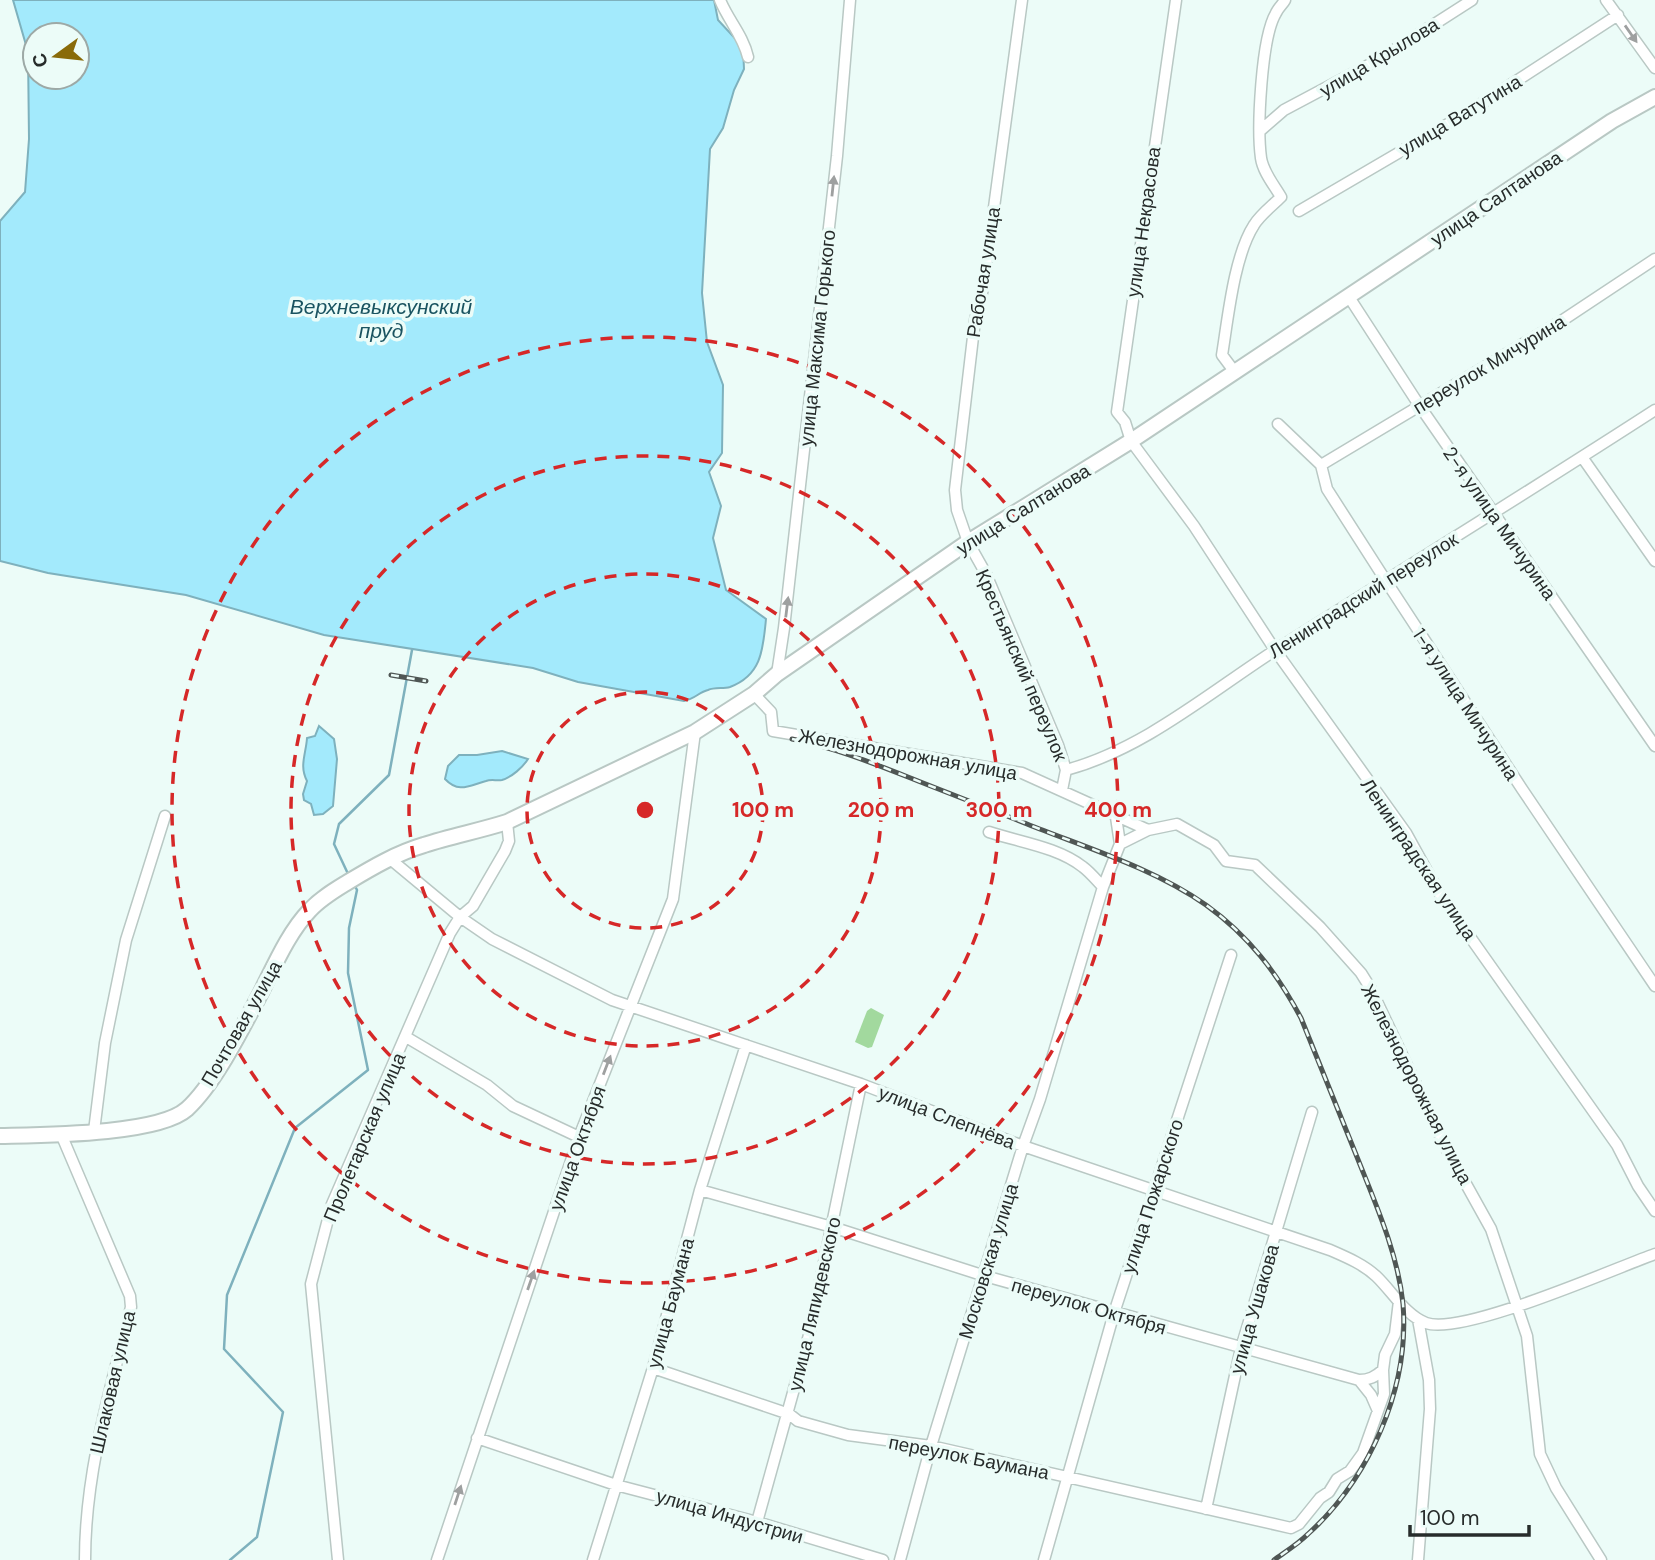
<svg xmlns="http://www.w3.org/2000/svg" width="1655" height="1560" font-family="'DM Sans',sans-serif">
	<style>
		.green { fill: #a2d99e }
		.water { fill: #a3eafc; stroke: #7eb1bd; stroke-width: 2; fill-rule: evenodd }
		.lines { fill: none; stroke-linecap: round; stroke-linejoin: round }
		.stream { stroke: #7eb1bd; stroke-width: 2.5 }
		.minor-casing { stroke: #b9c8c4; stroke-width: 13 }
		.secondary-casing { stroke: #b9c8c4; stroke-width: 18 }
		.minor { stroke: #fff; stroke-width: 10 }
		.secondary { stroke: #fff; stroke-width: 14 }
		.rail-casing { stroke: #4f5654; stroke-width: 5 }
		.rail { stroke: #ecfcf8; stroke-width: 2.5; stroke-dasharray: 8; stroke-linecap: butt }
		.oneway { fill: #9ea0a0 }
		.ring { fill: none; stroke: #d62828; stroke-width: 3.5; stroke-dasharray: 12 9 }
		.labels { text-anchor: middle; stroke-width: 7; stroke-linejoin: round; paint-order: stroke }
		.street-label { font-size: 19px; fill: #272c2b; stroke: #ecfcf8 }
		.water-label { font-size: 21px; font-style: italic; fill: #195360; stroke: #ecfcf8 }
		.centre { fill: #d62828; stroke: #ecfcf8; stroke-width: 3.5 }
		.ring-label { font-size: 21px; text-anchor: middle; font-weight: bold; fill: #d62828; stroke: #ecfcf8; stroke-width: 7; stroke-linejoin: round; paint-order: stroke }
	</style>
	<rect width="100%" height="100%" fill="#ecfcf8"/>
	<!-- green -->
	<path class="green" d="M871 1008 884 1015 872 1047 868 1048 855 1042 867 1011Z"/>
	<!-- water -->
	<path class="water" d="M13 0H714L718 20 743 47 744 69 734 90 723 128 710 149 702 293 707 342 723 385 722 453 709 472 721 506 713 538 726 590 766 619C763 649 762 675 730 687 723 689 715 687 708 690 699 692 695 699 684 701L578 682 533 668 324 635 186 595 48 573 0 561V221L25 192 29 139 28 52ZM35 35H77V77H35Z
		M319 726 334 739 337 759 333 806 323 814 314 815 311 804 304 800 303 794 307 781C299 766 306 754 307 738L315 736Z
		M502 751 528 759C523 767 512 777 502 780 497 781 491 779 486 781 470 785 459 794 445 779L448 766 459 755H477Z"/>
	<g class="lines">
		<!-- stream -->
		<path class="stream" d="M349 876 334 844 339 824 389 775 412 650
			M230 1560 257 1537 283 1412 224 1349 227 1295 295 1128 368 1070 348 973 349 928 357 890 354 884"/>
		<defs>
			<path id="minor" d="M720 0C728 20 743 35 748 57
				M1022 0 983 289 975 320 955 490 957 510 968 542 986 574 1058 745 1066 770 1062 790
				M1176 0 1117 412 1125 422 1131 441 1194 526 1275 650 1406 833 1439 893 1617 1145 1638 1186 1655 1211
				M1606 0 1655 68
				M1261 130 1284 110 1380 59 1472 0
				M1299 211 1470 111 1618 15
				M1349 297 1419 405 1655 746
				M1234 371 1222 355C1228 318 1234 256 1254 225 1260 215 1272 206 1281 197 1274 185 1263 172 1261 158 1257 129 1261 38 1276 13 1278 8 1283 4 1285 0
				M1278 424 1321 465 1327 489 1386 581 1522 789 1655 986
				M1582 457 1655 561
				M1321 465 1563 320 1655 259
				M777 674 784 628 837 156 850 0
				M754 694 771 712 773 731 1022 773 1148 830 1177 824 1214 845 1226 861 1255 865 1320 927 1361 973 1371 989 1446 1148 1491 1229 1527 1336 1540 1454 1556 1488 1601 1560
				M1066 770C1144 749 1210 692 1277 649 1403 569 1530 491 1655 410
				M989 832C1019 842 1058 847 1083 867 1091 873 1097 881 1103 887
				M1120 844 1148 830
				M389 858 460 917 492 939 612 1000 861 1084 1023 1146 1330 1250C1346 1257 1363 1264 1376 1276 1392 1291 1405 1315 1426 1323 1462 1336 1613 1269 1655 1254
				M406 1037 487 1085 513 1106 579 1137
				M94 1131 105 1043 126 940 165 816
				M61 1134 130 1296 131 1307C110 1390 85 1473 85 1560
				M700 1190 832 1227 985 1276 1359 1380 1371 1395 1378 1411
				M1418 1319 1429 1380 1430 1409 1418 1560
				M653 1368 789 1414 798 1421 848 1435 931 1446 1291 1528 1299 1524 1320 1498 1329 1492 1337 1479 1350 1471 1363 1453 1384 1394 1383 1370 1385 1355 1395 1334 1399 1301
				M1359 1380C1369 1380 1375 1377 1383 1370
				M477 1438 616 1485 757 1522 883 1560
				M1206 1509 1241 1348 1312 1112
				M757 1522 809 1335 861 1084
				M338 1560 311 1284 332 1204 450 933 460 917 473 906 505 851 509 841 507 822
				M437 1560 579 1137 673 899 695 732
				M593 1560 653 1368 700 1190 746 1045
				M900 1560 931 1446 1023 1146 1040 1099 1103 887 1120 844 1116 817
				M1044 1560 1114 1313 1231 955"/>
			<path id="secondary" d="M0 1136C41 1135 158 1135 187 1109 214 1084 239 1034 256 1002 272 972 286 935 310 910 321 898 335 890 348 882 373 867 397 853 424 845 451 836 479 831 507 822L695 732 754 694 777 674 968 542 1131 441 1612 121 1655 97"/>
		</defs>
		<!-- minor casing -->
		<use href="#minor" class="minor-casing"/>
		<!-- secondary casing -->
		<use href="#secondary" class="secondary-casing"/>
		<!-- minor -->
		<use href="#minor" class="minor"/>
		<!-- secondary -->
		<use href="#secondary" class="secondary"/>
		<defs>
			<path id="rail" d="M391 675 426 681
				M792 739C832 747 870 762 908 777 948 793 988 808 1027 824 1087 848 1153 868 1206 905 1249 936 1277 973 1301 1018 1320 1066 1340 1114 1359 1162 1377 1207 1398 1255 1403 1304 1410 1388 1369 1479 1308 1534 1298 1544 1285 1552 1274 1560"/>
		</defs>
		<!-- rail casing -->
		<use href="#rail" class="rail-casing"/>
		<!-- rail -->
		<use href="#rail" class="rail"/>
	</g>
	<!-- one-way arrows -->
	<defs><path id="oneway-solid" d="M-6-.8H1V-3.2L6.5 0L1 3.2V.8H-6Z" transform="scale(1.75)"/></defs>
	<g class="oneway">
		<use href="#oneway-solid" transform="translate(1631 34) rotate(55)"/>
		<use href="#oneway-solid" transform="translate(833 186) rotate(-84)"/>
		<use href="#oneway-solid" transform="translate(787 607) rotate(-83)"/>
		<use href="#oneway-solid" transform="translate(607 1065) rotate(-69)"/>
		<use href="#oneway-solid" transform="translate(531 1280) rotate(-71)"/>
		<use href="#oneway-solid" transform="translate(458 1495) rotate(-72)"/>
	</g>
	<!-- distance rings -->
	<g class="ring">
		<circle cx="645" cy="810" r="118"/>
		<circle cx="645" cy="810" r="236"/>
		<circle cx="645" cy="810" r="354"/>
		<circle cx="645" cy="810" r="473"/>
	</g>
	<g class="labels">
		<!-- street labels -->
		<g class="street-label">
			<text transform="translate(1379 57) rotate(-31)" y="7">улица Крылова</text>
			<text transform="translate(1460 115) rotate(-31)" y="7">улица Ватутина</text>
			<text transform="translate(1496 198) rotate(-34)" y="7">улица Салтанова</text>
			<text transform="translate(1143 222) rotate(-82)" y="7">улица Некрасова</text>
			<text transform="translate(983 272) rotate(-81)" y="7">Рабочая улица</text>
			<text transform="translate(817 338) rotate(-84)" y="7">улица Максима Горького</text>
			<text transform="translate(1489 364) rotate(-31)" y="7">переулок Мичурина</text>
			<text transform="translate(1023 509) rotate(-32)" y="7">улица Салтанова</text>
			<text transform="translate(1500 523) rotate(55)" y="7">2-я улица Мичурина</text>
			<text transform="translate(1363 595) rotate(-32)" y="7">Ленинградский переулок</text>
			<text transform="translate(1022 665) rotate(67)" y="7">Крестьянский переулок</text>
			<text transform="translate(1466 704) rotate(57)" y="7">1-я улица Мичурина</text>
			<text transform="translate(908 754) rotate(10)" y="7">Железнодорожная улица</text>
			<text transform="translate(1419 859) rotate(56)" y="7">Ленинградская улица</text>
			<text transform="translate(241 1023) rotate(-60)" y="7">Почтовая улица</text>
			<text transform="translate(1417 1084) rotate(63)" y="7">Железнодорожная улица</text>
			<text transform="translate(947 1117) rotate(21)" y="7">улица Слепнёва</text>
			<text transform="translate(364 1137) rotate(-67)" y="7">Пролетарская улица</text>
			<text transform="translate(577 1148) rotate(-70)" y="7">улица Октября</text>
			<text transform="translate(1152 1196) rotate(-72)" y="7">улица Пожарского</text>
			<text transform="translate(988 1261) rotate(-73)" y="7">Московская улица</text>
			<text transform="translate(670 1303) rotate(-75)" y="7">улица Баумана</text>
			<text transform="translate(814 1304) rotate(-77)" y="7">улица Ляпидевского</text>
			<text transform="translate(1089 1306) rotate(16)" y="7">переулок Октября</text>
			<text transform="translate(1254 1309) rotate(-74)" y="7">улица Ушакова</text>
			<text transform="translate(112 1382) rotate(-77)" y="7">Шлаковая улица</text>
			<text transform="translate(969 1457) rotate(11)" y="7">переулок Баумана</text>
			<text transform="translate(730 1516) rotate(16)" y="7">улица Индустрии</text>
		</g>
		<!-- water labels -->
		<g class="water-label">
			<text x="381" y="314">Верхневыксунский<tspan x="381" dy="24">пруд</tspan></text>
		</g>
	</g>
	<circle cx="645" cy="810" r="10" class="centre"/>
	<g class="ring-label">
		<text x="763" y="817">100 m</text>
		<text x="881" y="817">200 m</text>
		<text x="999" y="817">300 m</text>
		<text x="1118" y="817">400 m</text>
	</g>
	<!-- north arrow -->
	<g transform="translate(56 56) rotate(255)"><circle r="33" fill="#ecfcf8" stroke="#9da9a6" stroke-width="2"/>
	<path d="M0-5L12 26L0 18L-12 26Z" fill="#896b0a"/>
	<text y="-10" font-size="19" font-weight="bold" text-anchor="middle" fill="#272c2b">С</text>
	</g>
	<!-- scale -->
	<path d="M1410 1525v10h119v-10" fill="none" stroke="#272c2b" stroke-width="3.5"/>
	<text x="1420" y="1525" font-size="21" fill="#272c2b" stroke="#ecfcf8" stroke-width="5" paint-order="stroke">100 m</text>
</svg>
